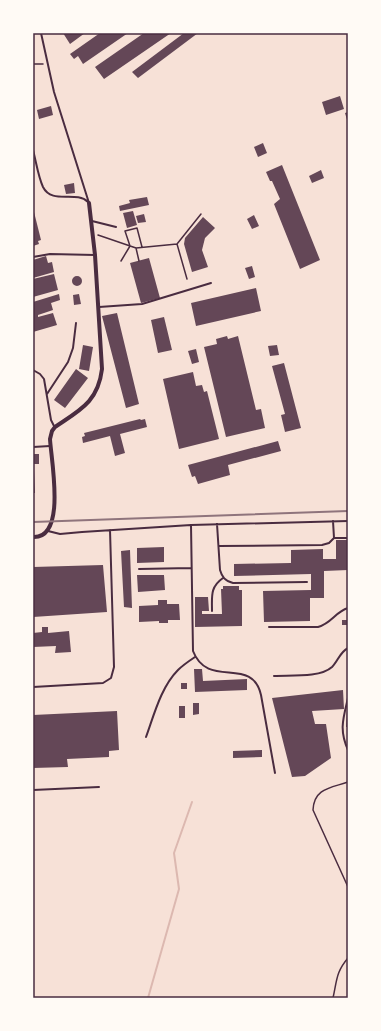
<svg xmlns="http://www.w3.org/2000/svg" width="381" height="1031" font-family="'DM Sans',sans-serif">
	<style>
		.lines { fill: none; stroke-linecap: round; stroke-linejoin: round }
		.stream { stroke: #dcb8b0; stroke-width: 2 }
		.building { fill: #644757 }
		.path { stroke: #4a2c40; stroke-width: 1.5 }
		.service { stroke: #4a2c40; stroke-width: 2 }
		.minor { stroke: #4a2c40; stroke-width: 4 }
		.rail { stroke: #8f747c; stroke-width: 2 }
		.neatline { fill: none; stroke: #4a2c40; stroke-width: 1.5 }
	</style>
	<rect width="100%" height="100%" fill="#f7e1d7"/>
	<g class="lines">
		<!-- stream -->
		<path class="stream" d="M148 998 179 889 174 853 192 802"/>
	</g>
	<!-- building -->
	<path class="building" d="M63 33H85L70 44Z
		M100 33H128L83 64 78 56 74 59 70 54Z
		M144 33H171L104 79 95 67Z
		M184 33H198L138 78 132 72Z
		M340 96 344 109 326 115 322 102Z
		M51 106 53 115 39 119 37 110Z
		M348 112V123L345 113Z
		M263 143 267 153 258 157 254 147Z
		M282 165 320 260 300 269 274 204 280 199 272 181H270L266 172Z
		M321 170 324 178 312 183 309 176Z
		M74 183 75 193 66 194 64 185Z
		M147 197 149 205 120 211 119 206 130 203 129 200Z
		M133 211 137 225 127 228 123 213Z
		M34 212 41 240 38 241 39 244 33 246Z
		M144 214 146 222 138 223 136 216Z
		M254 215 259 226 252 229 247 219Z
		M203 217 215 228 205 238 202 250 208 267 192 272 184 244 185 238Z
		M46 256 48 263 52 262 54 272 33 278V260Z
		M149 258 160 298 141 303 130 263Z
		M252 266 255 277 249 279 245 268Z
		M54 274 58 290 33 297V279Z
		M72 281a5 5 0 1 1 10 0a5 5 0 1 1-10 0Z
		M256 288 261 311 196 326 191 303Z
		M59 294 60 300 51 303 53 310 38 315V317L53 313 57 325 33 332V302Z
		M79 294 81 304 74 305 73 295Z
		M117 313 139 404 126 408 102 316Z
		M164 317 172 350 158 353 151 320Z
		M227 336 228 339 238 336 256 410 261 409 265 428 226 437 204 347 217 344 216 339Z
		M83 345 93 347 89 371 79 369Z
		M277 345 279 355 270 356 268 346Z
		M196 349 199 362 192 364 188 351Z
		M284 363 301 428 285 432 281 415 285 414 272 366Z
		M76 369 88 378 65 408 54 400Z
		M193 372 196 386 202 385 204 392 207 391 219 439 179 449 163 379Z
		M140 419 141 420 145 419 147 427 120 434 125 453 115 456 110 436 83 443 82 437 85 436 84 433Z
		M278 441 281 451 228 465 230 475 198 484 195 476 192 477 188 465Z
		M33 454H39V464H33Z
		M33 470H34L35 493H33Z
		M336 540H348V570L324 571V598H310V621L264 622 263 591 311 590V574L234 576V564L291 563V550L323 549V559H336Z
		M164 547V562L137 563V548Z
		M130 550 132 608 124 607 121 551Z
		M103 565 107 612 33 617V567Z
		M137 575H164L165 590 138 592Z
		M223 586H239V590H242V626L195 627V597H208L209 611H202V614H222L221 589H223Z
		M158 600H167V604H179L180 620H168V623H159V621L139 622V606L158 605Z
		M342 620H347V625H342Z
		M42 627H48V633L69 631 71 652 55 653 56 646 33 647V633L42 632Z
		M194 669H202L203 681 247 679V690L195 692Z
		M181 683H187V689H181Z
		M343 690 344 709 312 711 315 724H326L331 758 305 776 292 777 272 698Z
		M193 703H199V714L193 715Z
		M179 706H185V718H179Z
		M347 710H348V727H346Z
		M117 711 119 750 109 751V757L67 759 68 767 33 768V715Z
		M262 750V757L233 758V751Z"/>
	<g class="lines">
		<!-- path -->
		<path class="path" d="M33 64H43
			M98 235 136 248 177 244
			M136 248 139 261
			M121 261 130 246 125 231 137 228 142 247
			M187 279 177 244 201 214
			M348 782C331 788 314 788 313 810L348 887
			M333 998C337 980 336 972 348 958"/>
		<!-- service -->
		<path class="service" d="M41 33 54 92 89 203
			M33 150C36 161 38 176 43 187 52 205 76 190 88 202
			M92 221 116 227
			M33 257 50 254 95 255
			M99 307 142 304 211 283
			M33 370 40 374 44 379 51 420 54 426
			M47 394 68 362 73 348 76 323
			M33 447 50 446
			M333 521 334 538H348
			M217 524 220 570C222 577 225 581 233 583L307 582
			M191 525 193 651C208 690 252 655 261 695L275 773
			M48 531 60 534 82 532 191 525 348 521
			M219 546 322 545 329 543 334 538
			M139 569 191 568
			M212 611C212 596 210 587 223 578
			M269 627H318C332 623 335 612 348 608
			M274 676C290 675 320 678 332 667 338 661 340 652 348 648
			M33 687 103 683 111 678 114 667 110 530
			M348 698C343 719 339 730 348 750
			M146 737C154 715 161 687 178 670 183 665 189 661 195 657
			M33 790 99 787"/>
		<!-- minor -->
		<path class="minor" d="M33 537C67 539 51 460 50 439L52 431 55 427C80 410 98 402 102 369L95 255 89 203"/>
		<!-- rail -->
		<path class="rail" d="M33 522 348 511"/>
	</g>
	<!-- border -->
	<rect width="381" height="1031" fill="none" stroke="#fffaf5" stroke-width="68"/>
	<rect x="34" y="34" width="313" height="963" class="neatline"/>
</svg>
